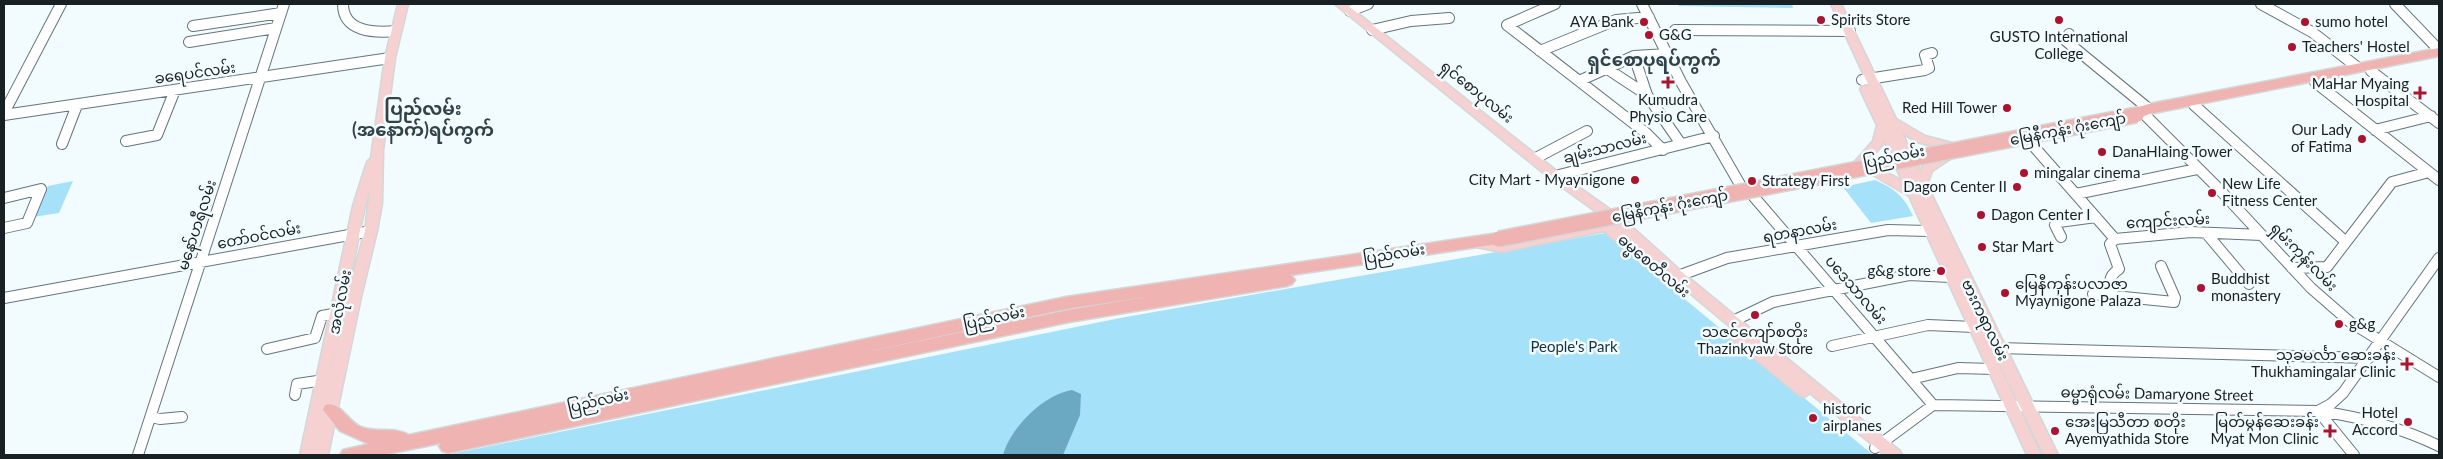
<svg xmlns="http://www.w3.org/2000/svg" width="2443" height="459" font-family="Lato,'Noto Sans Myanmar',sans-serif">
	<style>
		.green { fill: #a6e1fa }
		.water { fill: #6ba9c3 }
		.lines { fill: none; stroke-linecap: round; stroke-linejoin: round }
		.minor-casing { stroke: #63757d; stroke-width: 12 }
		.major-casing { stroke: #d5d7d7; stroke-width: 3 }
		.highway-casing { stroke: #d5d7d7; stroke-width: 3 }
		.minor { stroke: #fff; stroke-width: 10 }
		.major { fill: #f5d1d1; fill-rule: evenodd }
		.highway { fill: #efb3b2; fill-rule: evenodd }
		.highway-bridge-casing { stroke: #d5d7d7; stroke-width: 18; stroke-linecap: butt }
		.highway-bridge { stroke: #efb3b2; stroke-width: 15 }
		.poi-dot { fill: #aa142f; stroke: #f2fbfe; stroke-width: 2 }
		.labels { text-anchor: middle; stroke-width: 5; stroke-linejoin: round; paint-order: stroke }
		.poi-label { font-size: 15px; fill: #182023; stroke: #f2fbfe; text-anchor: start }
		.street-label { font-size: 15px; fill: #182023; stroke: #f2fbfe }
		.park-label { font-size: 15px; fill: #14323e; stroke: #f2fbfe }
		.quarter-label { font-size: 18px; font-weight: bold; fill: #314249; stroke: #f2fbfe }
	</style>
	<rect width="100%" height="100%" fill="#f2fbfe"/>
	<!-- green -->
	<path class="green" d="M1678 4H1792L1793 8 1679 6Z
		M1875 180C1895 189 1904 196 1913 216L1871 223 1843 187Z
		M73 181 59 213 33 217 48 186Z
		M1605 233 1873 455H446L1120 318Z"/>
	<!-- water -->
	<path class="water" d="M1072 390 1081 394 1080 415 1063 455H1003C1011 427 1043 395 1072 390Z"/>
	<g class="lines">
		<defs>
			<path id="minor" d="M343 4C343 32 374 33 396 31
				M1555 4 1507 25 1646 133 1663 150
				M1642 4 1681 82 1742 188
				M2261 4 2312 32 2357 67
				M2395 4 2439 50
				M1350 11 1368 4
				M193 26 281 13
				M1372 30 1411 21 1449 18
				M1675 30 1850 31
				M2069 34 2066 41 2149 109
				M189 42 276 28
				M1540 51 1616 20 1649 17
				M1634 56 1647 95 1681 144
				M1606 68 1647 95
				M2371 71 2439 123
				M1862 80 1925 70 1929 68 1925 55 1932 53
				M1579 81 1634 56 1667 54
				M2315 82 2439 180
				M2194 105 2346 242
				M4 113 61 4
				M2144 114 2219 189 2311 288 2350 322 2439 377
				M4 115 390 58
				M2375 130 2431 116
				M126 141 157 135 175 90
				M2029 141 2115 239 2191 232 2262 235
				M62 144 77 105
				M1534 159 1587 131
				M1555 176 1714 136
				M2076 194 2197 169
				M1754 197 1933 405
				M4 198 41 189 27 223 4 228
				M2206 233 2249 284
				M2061 237 2055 225 2059 222 2096 217
				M2292 268 2327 267 2392 182 2429 172
				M1678 276 1727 258 1888 230 1929 231
				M2093 294 2114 296C2109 284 2107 277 2119 269L2110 244 2115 239
				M2114 296 2174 302 2175 298 2161 266
				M4 298 371 231
				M1733 321 1773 302 1909 275 1950 277
				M1832 346 1928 325 1974 327
				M1999 348 2369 358
				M267 349 315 338 322 316 338 313
				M1911 379 1958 368 1994 369
				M295 395 297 384 324 380
				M151 417 160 419 182 417
				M1875 448 1933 405 2318 411C2361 417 2400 427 2439 446
				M138 455 284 4
				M2354 455 2318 411 2331 404 2343 393 2439 258"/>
			<path id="major" d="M398 4H408L395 58 383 150 382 203 377 231 361 297 328 455H300L353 206 367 162 371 158 385 58ZM370 190 365 231 347 297 325 401 365 206Z
				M1335 4H1346L1559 173 1622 218 1630 219 1632 222 1630 225 1683 273 1900 451 1902 455H1885L1810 393 1804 397 1799 395 1730 338 1728 334 1733 329 1674 280 1668 283 1663 281 1604 231 1501 252 1477 247 1475 244 1477 241 1481 239 1501 242 1597 223 1599 220 1603 218 1609 221 1551 179Z
				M1831 4H1841L1896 119 1925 136 1952 143 1954 146 1948 150 1917 142 1902 133 1920 171C1924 162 1935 157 1944 155L1950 159 1932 171 1927 185 2058 455H2044L1985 335 2041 455H2027L1909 196 1873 175 1871 172 1873 169H1881L1902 181 1885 142 1862 168H1854L1852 165 1873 141 1877 125 1860 89 1862 86H1869Z"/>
			<path id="highway" d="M2439 48V56L2149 114 2136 120 2129 115 2135 108 2149 104Z
				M1499 233 1504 235 1507 239 1504 243 1291 275 1295 280 1292 284 1287 286 1069 322 448 453 442 451 439 446 441 443 382 455H340L343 450 369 444 340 431 323 410 325 405C339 400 347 420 359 426 374 434 395 426 409 435L1066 297ZM1151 296 1069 310 843 357 1066 309Z"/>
		</defs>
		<!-- minor casing -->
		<use href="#minor" class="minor-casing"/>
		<!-- major casing -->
		<use href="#major" class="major-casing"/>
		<!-- highway casing -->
		<use href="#highway" class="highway-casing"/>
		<!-- minor -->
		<use href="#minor" class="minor"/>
		<!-- major -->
		<use href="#major" class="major"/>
		<!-- highway -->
		<use href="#highway" class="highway"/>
		<defs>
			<path id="highway-bridge" d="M1499 239 2136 115"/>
		</defs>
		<!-- highway-bridge casing -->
		<use href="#highway-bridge" class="highway-bridge-casing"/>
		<!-- highway-bridge -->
		<use href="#highway-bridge" class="highway-bridge"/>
	</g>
	<!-- markers -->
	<g class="poi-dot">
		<circle cx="1821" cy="20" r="5"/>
		<circle cx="2059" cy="20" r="5"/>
		<circle cx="1644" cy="22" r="5"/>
		<circle cx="2305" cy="22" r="5"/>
		<circle cx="1649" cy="35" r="5"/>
		<circle cx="2292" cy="47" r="5"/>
		<path d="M1665.5 74.5h5v5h5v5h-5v5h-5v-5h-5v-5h5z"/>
		<path d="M2417.5 85.5h5v5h5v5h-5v5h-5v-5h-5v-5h5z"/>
		<circle cx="2007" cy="108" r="5"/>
		<circle cx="2362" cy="139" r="5"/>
		<circle cx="2102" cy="152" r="5"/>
		<circle cx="2024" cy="173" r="5"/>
		<circle cx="1635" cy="180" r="5"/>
		<circle cx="1752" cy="181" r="5"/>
		<circle cx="2017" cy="187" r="5"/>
		<circle cx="2212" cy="193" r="5"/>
		<circle cx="1981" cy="215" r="5"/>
		<circle cx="1982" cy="247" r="5"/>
		<circle cx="1941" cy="271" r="5"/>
		<circle cx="2201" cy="288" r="5"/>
		<circle cx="2005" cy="293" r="5"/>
		<circle cx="1755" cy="315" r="5"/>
		<circle cx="2339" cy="324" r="5"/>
		<path d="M2404.5 356.5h5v5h5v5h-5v5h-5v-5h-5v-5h5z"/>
		<circle cx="1813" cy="418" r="5"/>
		<circle cx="2408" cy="422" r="5"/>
		<circle cx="2055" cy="431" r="5"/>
		<path d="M2327.5 423.5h5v5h5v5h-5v5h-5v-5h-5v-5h5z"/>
	</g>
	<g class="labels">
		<!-- poi labels -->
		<g class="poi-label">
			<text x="1831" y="25">Spirits Store</text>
			<text x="1634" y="27" text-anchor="end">AYA Bank</text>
			<text x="2315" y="27">sumo hotel</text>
			<text x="1659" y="40">G&amp;G</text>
			<text x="2059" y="42" text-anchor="middle">GUSTO International<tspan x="2059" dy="17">College</tspan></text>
			<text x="2302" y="52">Teachers' Hostel</text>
			<text x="2409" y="89" text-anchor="end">MaHar Myaing<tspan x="2409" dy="17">Hospital</tspan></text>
			<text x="1668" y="105" text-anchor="middle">Kumudra<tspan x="1668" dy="17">Physio Care</tspan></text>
			<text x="1997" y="113" text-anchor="end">Red Hill Tower</text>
			<text x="2352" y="135" text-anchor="end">Our Lady<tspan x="2352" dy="17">of Fatima</tspan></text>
			<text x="2112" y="157">DanaHlaing Tower</text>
			<text x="2034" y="178">mingalar cinema</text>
			<text x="1625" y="185" text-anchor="end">City Mart - Myaynigone</text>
			<text x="1762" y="186">Strategy First</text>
			<text x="2222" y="189">New Life<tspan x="2222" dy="17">Fitness Center</tspan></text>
			<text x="2007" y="192" text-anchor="end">Dagon Center II</text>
			<text x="1991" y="220">Dagon Center I</text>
			<text x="1992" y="252">Star Mart</text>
			<text x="1931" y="276" text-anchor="end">g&amp;g store</text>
			<text x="2211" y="284">Buddhist<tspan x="2211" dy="17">monastery</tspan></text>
			<text x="2015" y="289">မြေနီကုန်းပလာဇာ<tspan x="2015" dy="17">Myaynigone Palaza</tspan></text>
			<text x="2349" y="329">g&amp;g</text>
			<text x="1755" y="337" text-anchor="middle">သဇင်ကျော်စတိုး<tspan x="1755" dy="17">Thazinkyaw Store</tspan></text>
			<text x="2396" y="360" text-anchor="end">သုခမင်္လာ ဆေးခန်း<tspan x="2396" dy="17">Thukhamingalar Clinic</tspan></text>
			<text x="1823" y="414">historic<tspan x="1823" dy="17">airplanes</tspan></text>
			<text x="2398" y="418" text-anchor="end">Hotel<tspan x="2398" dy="17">Accord</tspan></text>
			<text x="2065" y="427">အေးမြသီတာ စတိုး<tspan x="2065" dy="17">Ayemyathida Store</tspan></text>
			<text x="2319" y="427" text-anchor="end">မြတ်မွန်ဆေးခန်း<tspan x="2319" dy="17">Myat Mon Clinic</tspan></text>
		</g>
		<!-- street labels -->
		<g class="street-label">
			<text transform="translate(195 73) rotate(-8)" y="5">ခရေပင်လမ်း</text>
			<text transform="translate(1477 92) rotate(39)" y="5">ရှင်စောပုလမ်း</text>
			<text transform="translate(2068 129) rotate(-11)" y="5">မြေနီကုန်း ဂုံးကျော်</text>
			<text transform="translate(1605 148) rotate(-14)" y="5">ချမ်းသာလမ်း</text>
			<text transform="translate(1894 157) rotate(-12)" y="5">ပြည်လမ်း</text>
			<text transform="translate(1670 206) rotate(-11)" y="5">မြေနီကုန်း ဂုံးကျော်</text>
			<text transform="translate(2168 221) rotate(-3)" y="5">ကျောင်းလမ်း</text>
			<text transform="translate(197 225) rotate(-72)" y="5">မနော်ဟရီလမ်း</text>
			<text transform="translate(1800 231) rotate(-10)" y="5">ရတနာလမ်း</text>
			<text transform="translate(259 236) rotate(-11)" y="5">တော်ဝင်လမ်း</text>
			<text transform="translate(1394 254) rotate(-9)" y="5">ပြည်လမ်း</text>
			<text transform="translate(2304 257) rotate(46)" y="5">ရှမ်းကုန်းလမ်း</text>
			<text transform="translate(1654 266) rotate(40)" y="5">ဓမ္မစေတီလမ်း</text>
			<text transform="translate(1856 290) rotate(49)" y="5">ပဒေသာလမ်း</text>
			<text transform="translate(340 302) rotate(-79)" y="5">အလုံလမ်း</text>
			<text transform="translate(994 318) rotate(-12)" y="5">ပြည်လမ်း</text>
			<text transform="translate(1985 320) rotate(64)" y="5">ဗားကရာလမ်း</text>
			<text transform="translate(2157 394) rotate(1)" y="5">ဓမ္မာရုံလမ်း Damaryone Street</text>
			<text transform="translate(598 401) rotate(-13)" y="5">ပြည်လမ်း</text>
		</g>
		<!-- park labels -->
		<g class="park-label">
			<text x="1574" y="352">People's Park</text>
		</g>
		<!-- quarter labels -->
		<g class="quarter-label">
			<text x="1654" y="66">ရှင်စောပုရပ်ကွက်</text>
			<text x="423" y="115">ပြည်လမ်း<tspan x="423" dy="21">(အနောက်)ရပ်ကွက်</tspan></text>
		</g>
	</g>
	<!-- border -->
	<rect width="2443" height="459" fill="none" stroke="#182023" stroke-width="10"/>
</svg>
